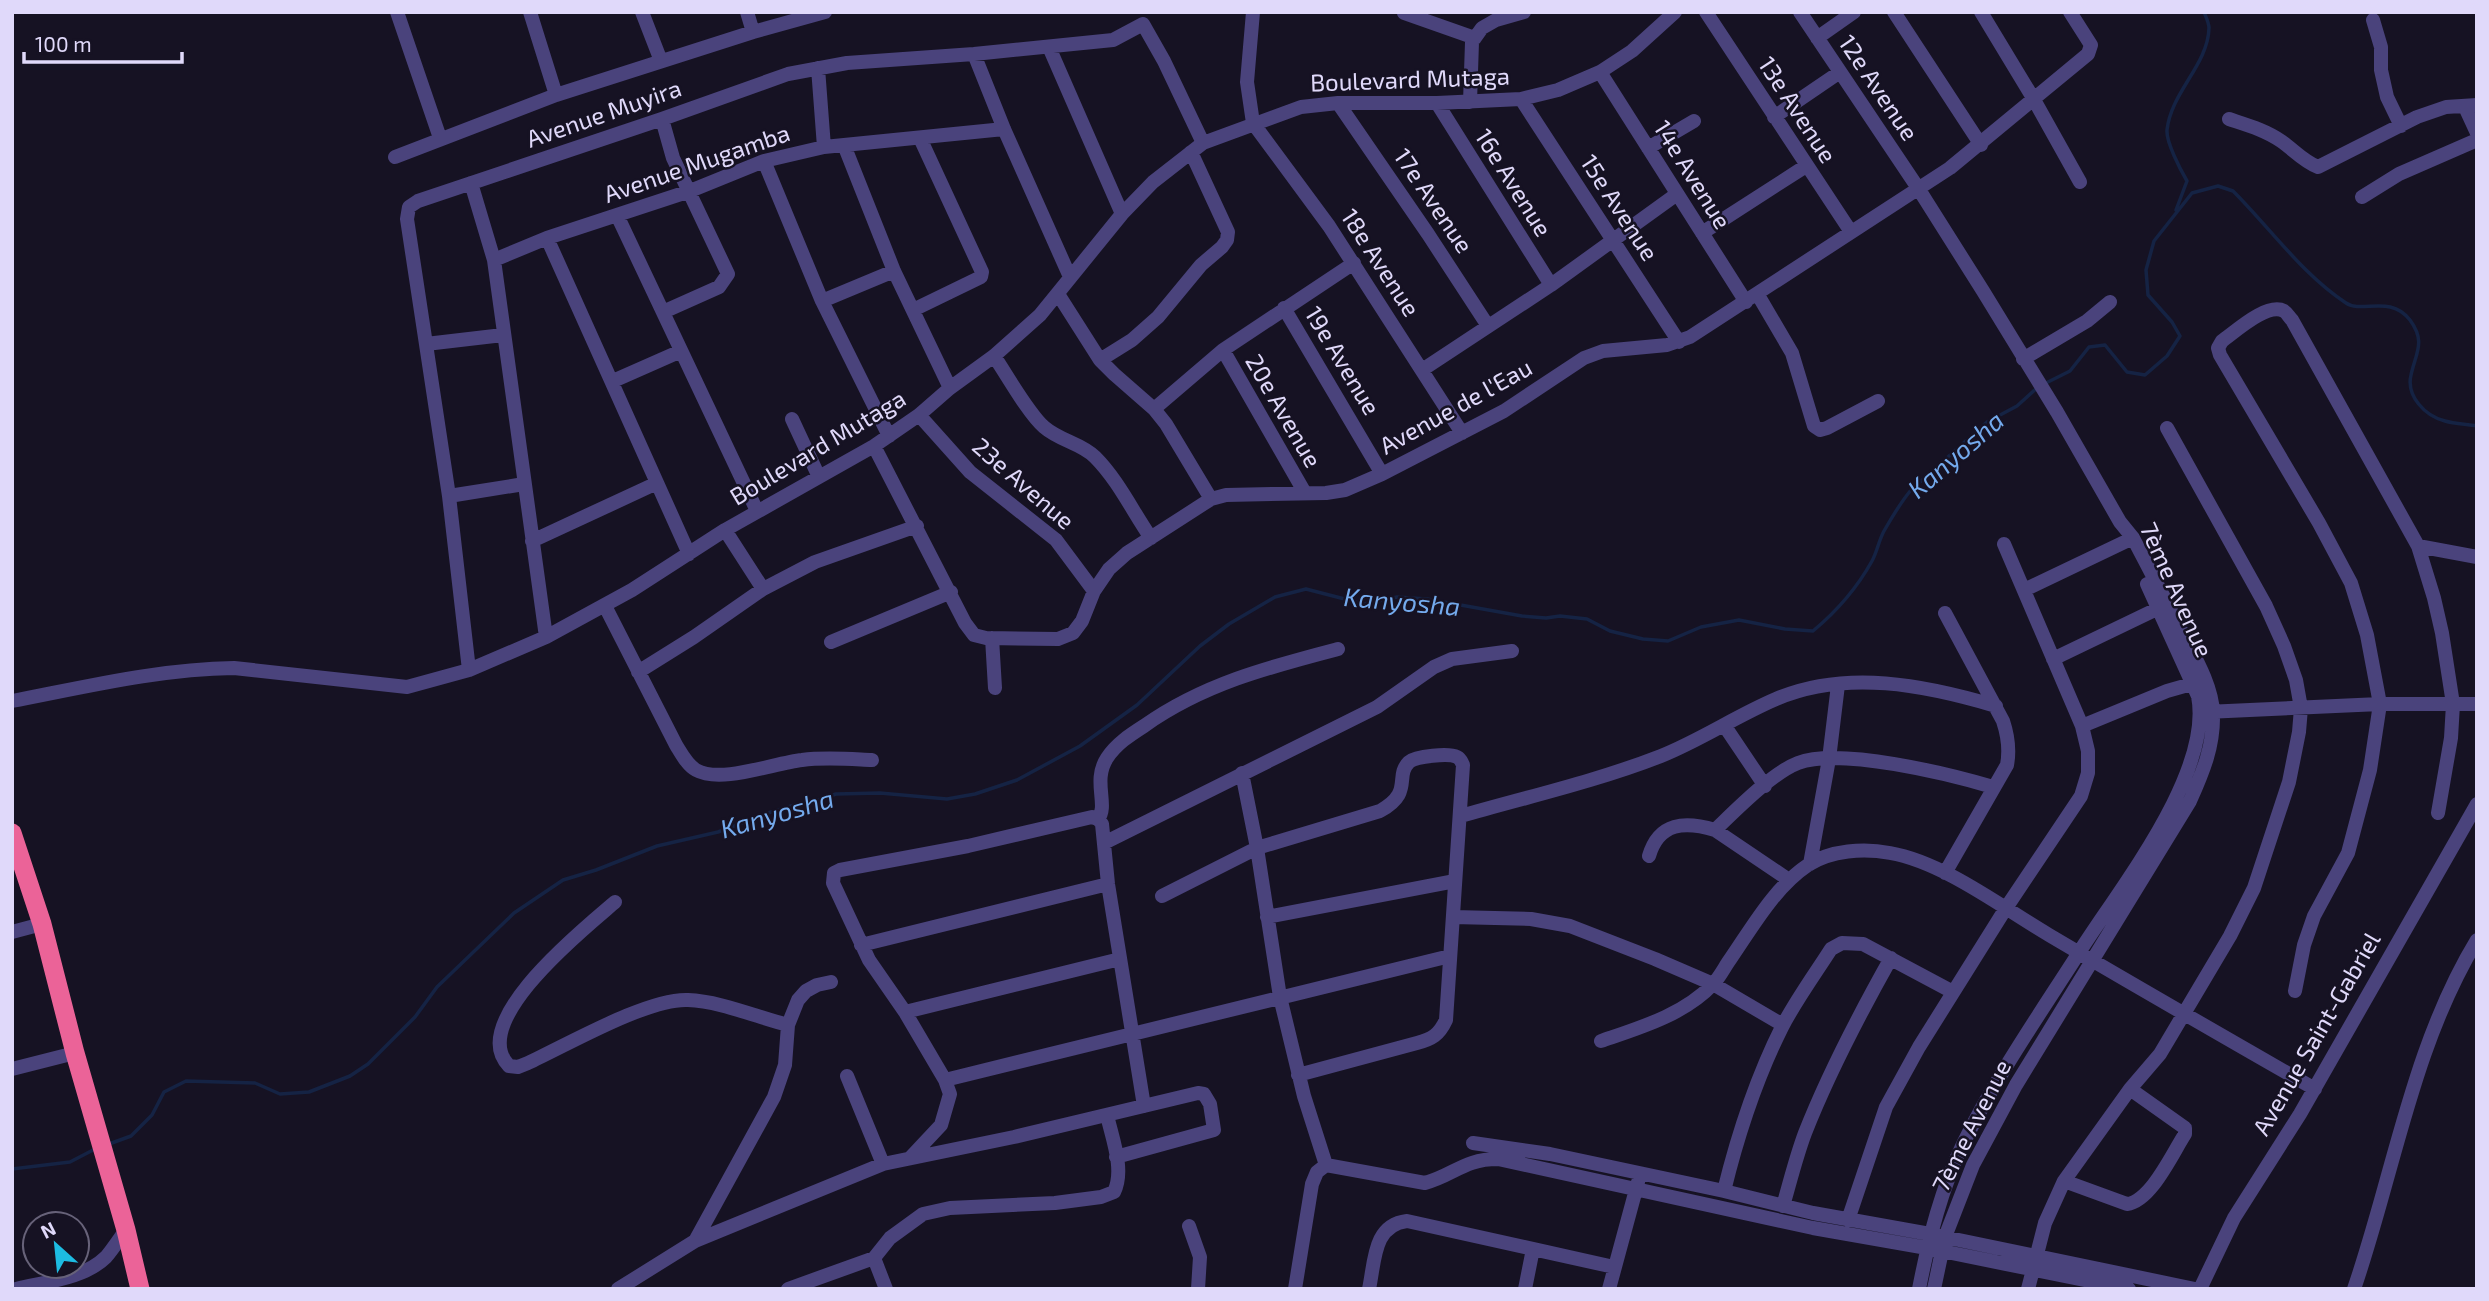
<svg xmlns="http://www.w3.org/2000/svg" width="2489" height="1301" font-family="'Exo 2',sans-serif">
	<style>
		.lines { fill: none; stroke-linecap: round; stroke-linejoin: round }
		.stream { stroke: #152344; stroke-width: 3.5 }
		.minor { stroke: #4a437c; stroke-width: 14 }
		.highway { stroke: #eb6398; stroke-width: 19 }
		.labels { text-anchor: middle; stroke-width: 5; stroke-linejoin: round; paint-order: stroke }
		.street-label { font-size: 24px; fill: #e0d9fa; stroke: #161223 }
		.water-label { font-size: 26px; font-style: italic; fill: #74aaed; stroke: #161223 }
	</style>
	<rect width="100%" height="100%" fill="#161223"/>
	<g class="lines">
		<!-- stream -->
		<path class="stream" d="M2176 210 2187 181C2180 169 2166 142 2167 130 2171 92 2208 65 2209 28 2209 23 2206 17 2204 12
			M2044 384 2070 371 2089 347 2105 345 2127 372 2145 375 2167 356 2180 336 2172 322 2148 295 2146 270 2154 241 2192 193 2218 186 2233 191C2270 228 2302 274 2346 303 2362 314 2390 294 2410 320 2426 342 2416 352 2411 375 2406 396 2425 416 2445 421 2455 424 2466 424 2477 426
			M109 1144 131 1136 152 1115 164 1092 186 1081 255 1083 280 1094 309 1092 350 1076 368 1064 415 1017 437 987 514 913 563 880 596 870 657 846 718 832 771 812 798 804 809 803 836 794 880 793 947 799 975 794 1017 780 1080 746 1137 705 1200 646 1229 624 1275 597 1306 589 1364 604 1397 597 1427 599 1522 616 1546 618 1560 616 1587 619 1610 631 1643 639 1668 641 1701 627 1739 620 1785 629 1813 631C1837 611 1857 588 1872 561 1877 552 1879 540 1884 531 1892 517 1901 502 1911 490L1987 422 2017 406 2037 388
			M12 1169 70 1162 95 1149"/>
		<!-- minor -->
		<path class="minor" d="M397 12 440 138
			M530 12 556 95
			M642 12 661 61
			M747 12 753 32
			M1253 12 1247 82 1253 123 1329 226 1462 433
			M1706 12 1851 232
			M1800 12 1918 188 1983 291 2057 412 2120 522 2133 538C2148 567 2163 595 2178 624 2191 651 2212 683 2213 713 2214 746 2203 772 2190 801L2016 1085 1973 1165 1945 1237 1934 1289
			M1894 12 1981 145
			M1981 12 2033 98 2080 182
			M1404 13 1475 38
			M2373 20 2381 47V70L2387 97 2401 126
			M1817 38 1854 12
			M1049 47 1122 214
			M974 54 1004 129 1070 277
			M818 68 824 147
			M1600 72 1746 302
			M1521 99 1679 342
			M1470 102 1472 42 1482 28 1496 20 1524 12
			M1338 103 1428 234 1488 326
			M1437 103 1551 285
			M2465 107 2477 133
			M1774 117 1840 72
			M662 119 673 158 728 274 719 287 663 312
			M2229 119C2247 125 2265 130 2281 141 2294 150 2303 161 2318 167L2417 117 2446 107 2477 105
			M844 145 894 271 950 388
			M1648 148 1694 121
			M395 157 556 95 753 32 825 12
			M764 161 822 301 889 436
			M471 183 494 260 546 637
			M2362 197 2399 174 2477 140
			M617 215 757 511
			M1702 233 1806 166
			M547 238 689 554
			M494 260 547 238 690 191 764 161 824 147 1004 129
			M1058 294 1100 360 1114 374 1154 409 1166 424 1211 499
			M1758 295 1792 353 1814 426 1820 430 1827 428 1878 401
			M822 301 894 271
			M1284 308 1382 474
			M913 310 981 277 982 272 920 138
			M426 344 503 335
			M1223 350 1305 493
			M994 356C1007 375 1028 413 1044 427 1060 441 1081 443 1095 457 1118 480 1133 512 1151 538
			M2023 359 2087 321 2110 302
			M1100 360 1132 340 1158 317 1201 265 1222 247 1227 240 1228 232 1191 152
			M1422 370 1551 285 1677 194
			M613 381 681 351
			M1154 409 1223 350 1354 263
			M919 415 970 472 1056 540 1094 591
			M792 419 819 477
			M874 446 965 623 974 635 986 638 1058 639 1073 633 1082 621 1094 591 1109 569 1127 553 1211 499 1226 495 1326 493 1345 490 1382 474 1504 411 1584 358 1603 351 1667 345 1690 337 1950 168 2088 54 2091 45 2070 12
			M449 496 524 484
			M725 530 763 589
			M532 541 657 483
			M2418 546 2477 557
			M2024 590 2133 538
			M605 606 676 745C681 753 687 765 696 770 721 784 774 763 802 760 825 757 849 759 872 760
			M1945 613 2003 721C2008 736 2010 749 2007 765L1945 873
			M992 638 995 688
			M831 642 951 592
			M2053 659 2159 608
			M469 670 449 496 407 219 409 207 418 201 662 119 788 74 847 63 974 54 1113 40 1143 24 1164 61 1203 143
			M638 672 694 637 763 589 815 562 917 526
			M12 701C85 687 159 669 234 668L407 687 469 670 546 637 632 590 725 530 874 446 919 415 950 388 994 356 1040 315 1122 214 1153 182 1203 143 1301 107 1338 103H1437L1521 99 1558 90 1600 72 1632 51 1675 12
			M2206 712 2380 704H2477
			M1724 725 1765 786
			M2082 726 2167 691 2202 681
			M1242 773 1257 848 1280 997 1304 1096 1326 1165
			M1461 816C1527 797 1597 781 1661 756 1701 740 1736 716 1776 699 1846 669 1925 685 1996 706
			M1098 819C1109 805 1092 781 1107 758 1116 744 1130 735 1144 726 1203 684 1269 667 1338 649
			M1715 830 1789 880
			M1104 843 1377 707 1434 667 1452 659 1512 651
			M1649 856C1659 822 1685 821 1715 830 1736 810 1772 773 1798 763 1840 747 1949 774 1993 787
			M1810 864 1829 759 1838 685
			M1162 896 1257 848 1380 811C1414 792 1394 777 1409 762 1416 756 1449 753 1457 757 1461 759 1461 761 1463 765L1446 1020C1439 1035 1432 1039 1417 1043L1298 1075
			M615 902C585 928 466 1022 509 1066L518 1067 528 1063C567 1045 648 998 688 1000 719 1001 757 1017 788 1025
			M1267 917 1455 881
			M1453 917 1531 919 1570 926 1655 959 1713 984 1783 1025
			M12 932 42 924
			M861 945 1108 884
			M2295 991 2304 945 2314 916 2348 853 2370 770 2380 704 2367 635 2351 583 2319 523 2220 355 2218 348 2222 341C2235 332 2267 302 2284 311 2287 313 2289 317 2292 320L2418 546 2434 598 2442 633 2453 704 2451 738 2438 813
			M905 1012 1120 959
			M1601 1041C1639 1028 1684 1015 1713 984 1720 977 1725 966 1731 958 1753 926 1775 887 1808 865 1831 850 1864 848 1890 853 1943 862 2003 908 2049 935 2137 987 2226 1038 2315 1089
			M12 1069 75 1053
			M847 1076 883 1164
			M945 1080 1450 956
			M1473 1143 1550 1154 1724 1191 1813 1213 1930 1234 2195 1289
			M911 1157 941 1125 950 1094 945 1080 905 1012 869 960 833 883 834 873 840 870 968 846 1092 817 1098 819 1102 824 1108 884 1144 1106
			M2064 1181 2127 1204C2151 1201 2172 1154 2185 1134V1128L2130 1089
			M1724 1191C1738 1134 1756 1079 1782 1027 1796 1000 1815 974 1831 949L1842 943 1863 944 1953 992
			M1783 1206C1790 1182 1796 1157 1805 1133 1829 1072 1859 1015 1891 958
			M1848 1220 1886 1107 1919 1047 2006 908 2081 796 2088 773V751L2082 726 2004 544
			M1189 1226 1200 1257 1198 1289
			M695 1241 774 1097 785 1065 788 1025 798 1000 806 991 817 985 831 982
			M874 1258 886 1289
			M16 1289C44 1282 84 1279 106 1257 113 1249 119 1239 126 1230
			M618 1289 695 1241 883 1164 1014 1137 1198 1093 1204 1094 1210 1104 1214 1130 1116 1157
			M788 1289 874 1258 890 1238 923 1214 950 1208 1055 1203 1101 1197 1114 1192C1125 1170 1112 1138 1107 1115
			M1295 1289 1312 1184 1317 1172 1326 1165 1425 1183C1454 1175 1464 1159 1498 1159L1813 1228 1927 1248 2129 1289
			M1369 1289C1375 1261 1373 1225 1407 1221L1614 1267
			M1525 1289 1533 1249
			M1609 1289 1638 1182
			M1919 1289C1929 1238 1941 1189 1964 1142 1996 1077 2041 1012 2080 951 2120 888 2213 773 2198 696L2147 584
			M2028 1289 2045 1223 2064 1181 2130 1089 2160 1054 2230 936 2254 888 2289 782 2299 732 2301 708 2296 680 2284 646 2266 606 2167 428
			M2200 1289 2234 1218 2300 1114 2477 804
			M2354 1289C2394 1173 2412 1047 2477 940"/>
		<!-- highway -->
		<path class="highway" d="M12 833 42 924 75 1053 126 1230 140 1289"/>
	</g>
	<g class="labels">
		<!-- street labels -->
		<g class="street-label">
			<text transform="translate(1410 80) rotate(-2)" y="8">Boulevard Mutaga</text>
			<text transform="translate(1878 88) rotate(56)" y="8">12e Avenue</text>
			<text transform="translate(1797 110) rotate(57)" y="8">13e Avenue</text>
			<text transform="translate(604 114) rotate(-19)" y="8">Avenue Muyira</text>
			<text transform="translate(697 164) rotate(-19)" y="8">Avenue Mugamba</text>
			<text transform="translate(1692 175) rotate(58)" y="8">14e Avenue</text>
			<text transform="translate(1513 183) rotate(58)" y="8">16e Avenue</text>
			<text transform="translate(1433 201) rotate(56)" y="8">17e Avenue</text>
			<text transform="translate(1619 208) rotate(57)" y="8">15e Avenue</text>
			<text transform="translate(1380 263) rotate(57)" y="8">18e Avenue</text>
			<text transform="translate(1342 361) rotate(59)" y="8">19e Avenue</text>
			<text transform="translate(1456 407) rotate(-29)" y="8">Avenue de l'Eau</text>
			<text transform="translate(1283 411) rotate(60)" y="8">20e Avenue</text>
			<text transform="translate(818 448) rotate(-31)" y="8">Boulevard Mutaga</text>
			<text transform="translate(1023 484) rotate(41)" y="8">23e Avenue</text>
			<text transform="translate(2176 590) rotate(66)" y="8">7ème Avenue</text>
			<text transform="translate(2317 1034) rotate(-60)" y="8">Avenue Saint-Gabriel</text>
			<text transform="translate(1972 1126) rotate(-63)" y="8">7ème Avenue</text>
		</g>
		<!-- water labels -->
		<g class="water-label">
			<text transform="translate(1956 455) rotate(-41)" y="9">Kanyosha</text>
			<text transform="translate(1402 602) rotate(5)" y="9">Kanyosha</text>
			<text transform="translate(777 814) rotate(-16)" y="9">Kanyosha</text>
		</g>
	</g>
	<!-- border -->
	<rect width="2489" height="1301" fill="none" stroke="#e0d9fa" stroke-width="28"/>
	<!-- north arrow -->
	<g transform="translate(56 1245) rotate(333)"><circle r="33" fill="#161223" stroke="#676279" stroke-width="2"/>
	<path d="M0-5L12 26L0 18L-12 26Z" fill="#1dbce2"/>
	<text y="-10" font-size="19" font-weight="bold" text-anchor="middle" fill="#e0d9fa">N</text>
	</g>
	<!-- scale -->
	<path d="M24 52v10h158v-10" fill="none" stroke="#e0d9fa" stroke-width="3.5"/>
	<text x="35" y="52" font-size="21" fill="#e0d9fa" stroke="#161223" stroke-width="5" paint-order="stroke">100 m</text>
</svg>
